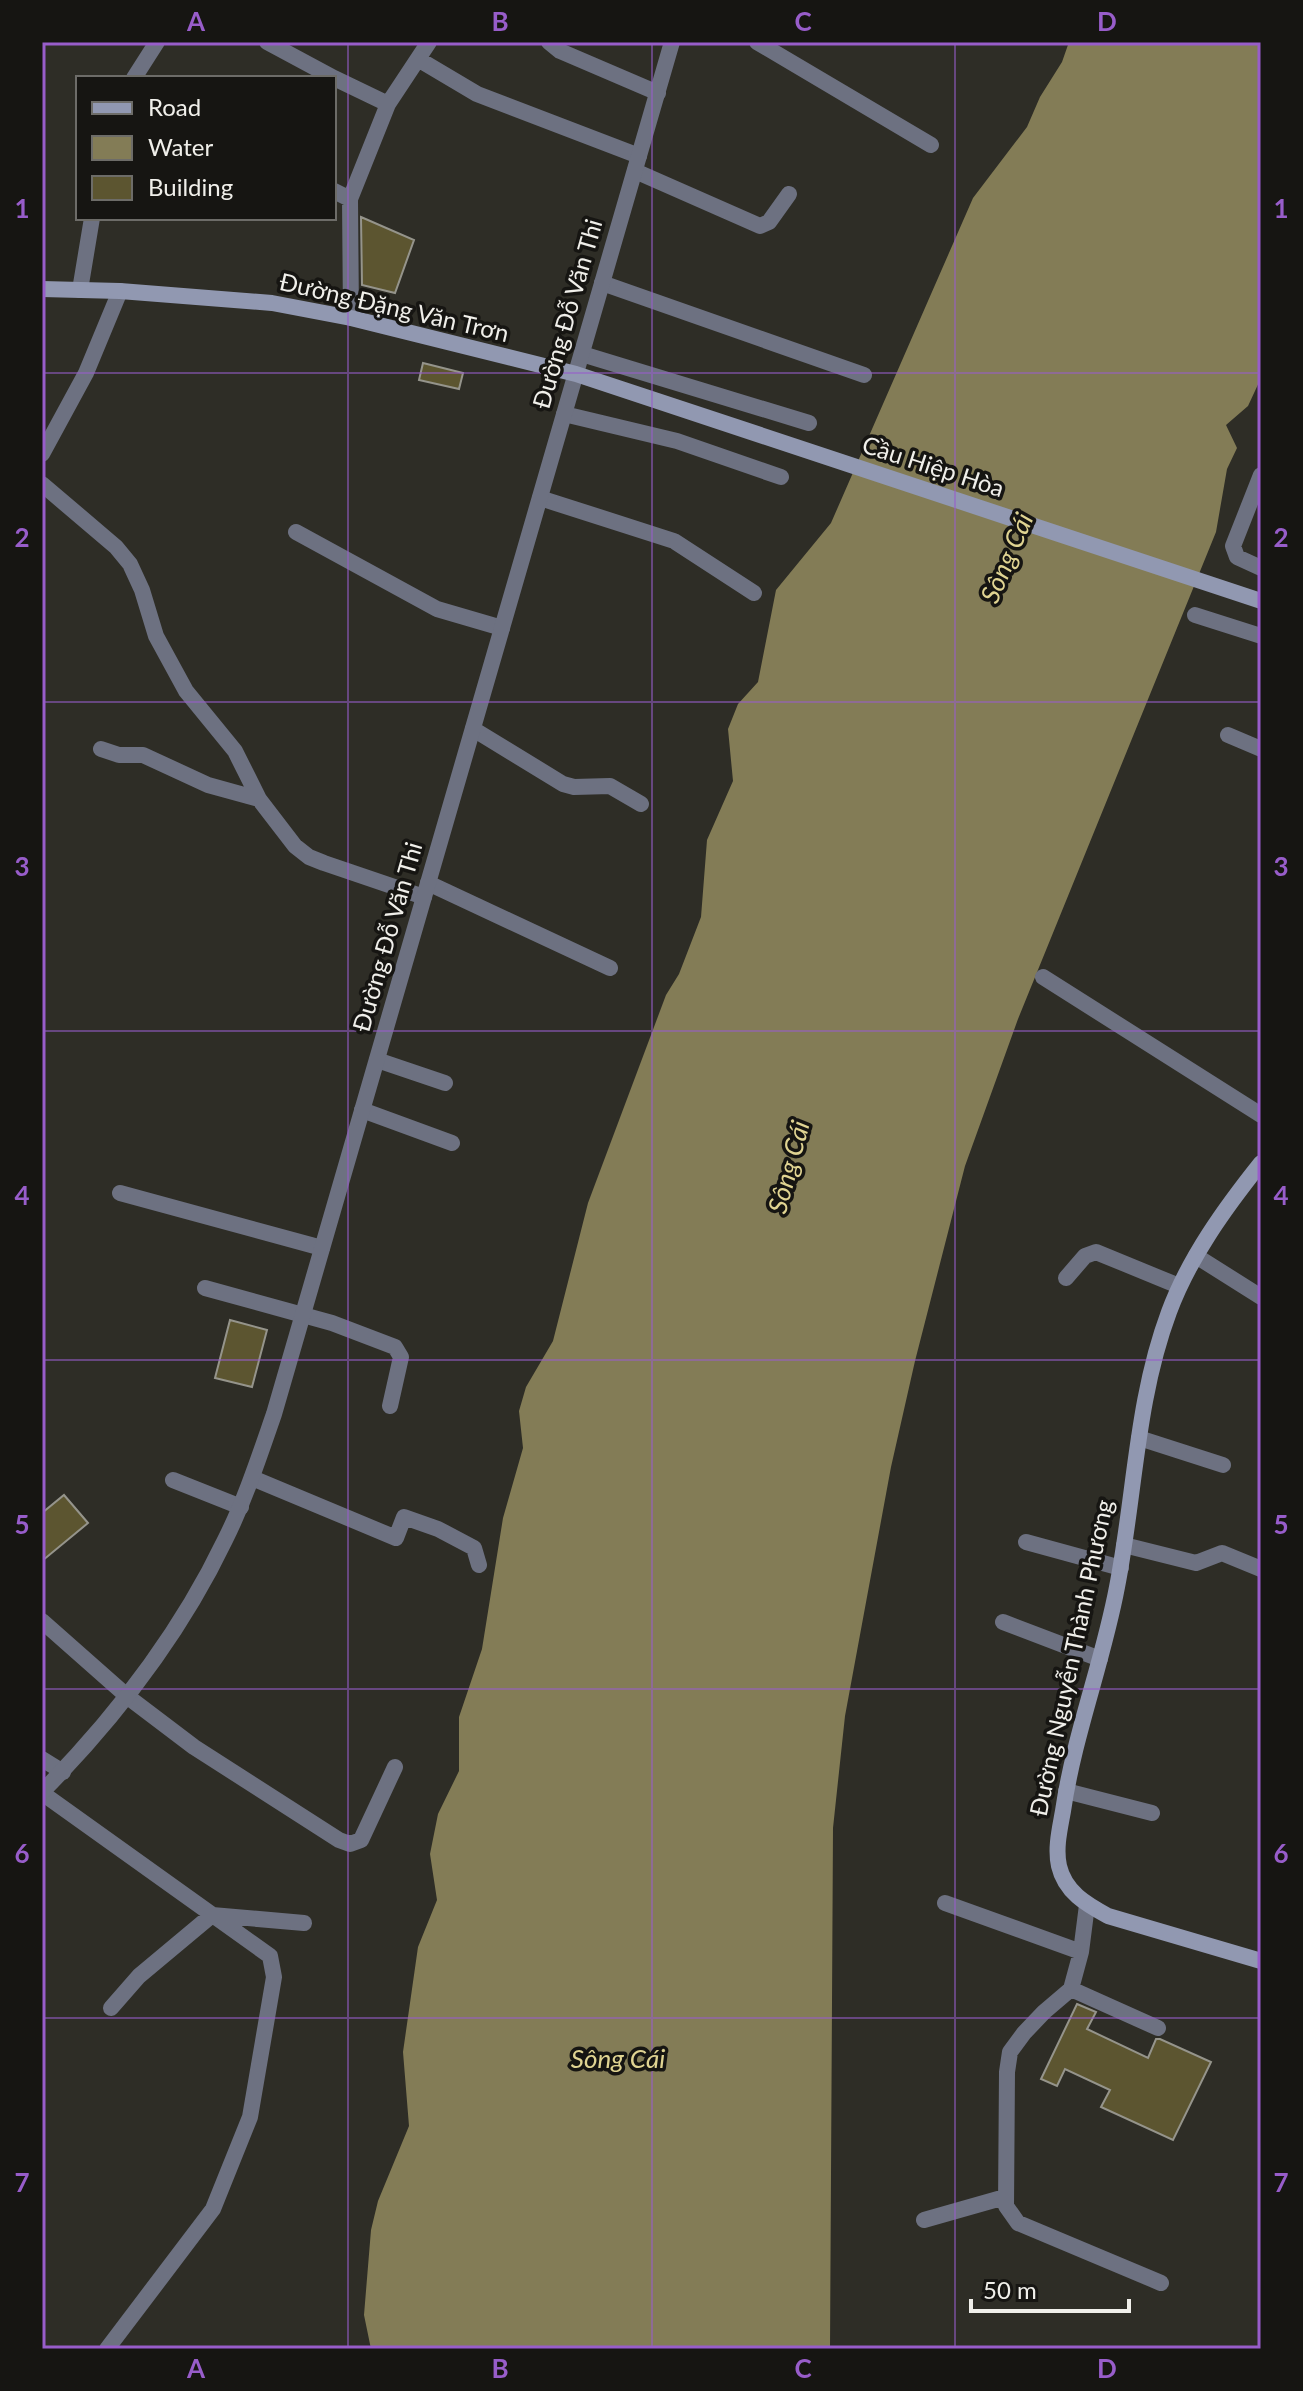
<svg xmlns="http://www.w3.org/2000/svg" width="1303" height="2391" font-family="Lato,sans-serif">
	<style>
		.water { fill: #837c56 }
		.building { fill: #5c5530; stroke: #95948b; stroke-width: 2 }
		.lines { fill: none; stroke-linecap: round; stroke-linejoin: round }
		.minor { stroke: #6d7181; stroke-width: 16 }
		.tertiary { stroke: #6d7181; stroke-width: 16 }
		.secondary { stroke: #9198b1; stroke-width: 16 }
		.grid { fill: none; stroke: #985dca; stroke-width: 2; stroke-opacity: 0.55 }
		.labels { text-anchor: middle; stroke-width: 7; stroke-linejoin: round; paint-order: stroke }
		.street-label { font-size: 24px; fill: #f0efea; stroke: #161512 }
		.water-label { font-size: 26px; font-style: italic; fill: #e0d492; stroke: #161512 }
		.neatline { fill: none; stroke: #985dca; stroke-width: 3 }
		.grid-label { font-size: 26px; text-anchor: middle; font-weight: bold; fill: #985dca }
	</style>
	<rect width="100%" height="100%" fill="#2e2d26"/>
	<!-- water -->
	<path class="water" d="M1069 42H1261V378L1248 406 1226 425 1237 448 1227 469 1216 532 1018 1019 965 1166 915 1361 891 1467 845 1716 833 1828 830 2349H371L364 2315 371 2230 378 2201 409 2126 403 2052 418 1947 437 1900 430 1854 438 1814 459 1771V1717L482 1649 503 1518 523 1448 519 1411 526 1387 553 1341 588 1203 666 995 679 974 701 917 707 840 733 781 728 729 738 704 758 682 776 590 831 523 973 198 1027 127 1040 97 1062 62Z"/>
	<!-- building -->
	<path class="building" d="M361 217 414 240 395 293 362 285Z
		M423 363 463 373 459 389 419 380Z
		M230 1320 267 1330 252 1387 215 1378Z
		M64 1495 88 1523 42 1561V1513Z
		M1077 2004 1096 2012 1087 2029 1148 2058 1156 2039H1160L1211 2062 1173 2140 1101 2107 1110 2090 1065 2069 1057 2086 1041 2079Z"/>
	<g class="lines">
		<!-- minor -->
		<path class="minor" d="M267 42 334 78
			M549 42 560 51 658 93
			M757 42 931 145
			M418 59 477 94 639 156
			M134 78 157 42
			M334 78 388 104
			M635 171 760 226 769 222 789 194
			M334 191 350 199 351 318
			M350 199 388 104 429 42
			M602 283 864 375
			M80 290 92 218
			M582 354 809 423
			M564 414 677 441 781 477
			M42 454 86 373 120 291
			M1261 475 1233 546 1237 557 1261 568
			M42 484 116 547 130 564 142 590 156 636 186 691 235 751 259 799 295 846 309 857 324 863 424 897
			M540 498 674 541 754 593
			M296 532 437 609 502 628
			M1195 615 1261 636
			M473 729 563 784 574 787 610 786 641 804
			M1228 735 1261 749
			M101 749 119 755H143L208 785 259 799
			M428 883 610 968
			M1043 977 1261 1115
			M377 1060 445 1083
			M362 1110 452 1143
			M120 1193 322 1248
			M1196 1256 1261 1297
			M1066 1278 1085 1256 1096 1252 1179 1286
			M205 1288 332 1323 395 1347 401 1357 390 1406
			M1139 1438 1223 1465
			M252 1478 396 1538 404 1517 438 1529 474 1548 479 1565
			M173 1480 241 1507
			M1026 1542 1121 1568
			M1124 1545 1196 1563 1222 1553 1261 1569
			M42 1621 128 1697 194 1747 339 1840 350 1844 361 1840 395 1767
			M1003 1622 1100 1659
			M42 1759 63 1772
			M1066 1791 1152 1813
			M42 1793 270 1956 274 1977 250 2117 213 2209 107 2349
			M945 1903 1081 1952
			M1087 1905 1081 1952 1071 1989 1044 2012 1024 2033 1010 2052 1007 2072 1006 2206 1018 2223 1161 2283
			M1071 1989 1158 2028
			M111 2008 139 1976 212 1915 304 1923
			M924 2220 1005 2197"/>
		<!-- tertiary -->
		<path class="tertiary" d="M42 1792C116 1717 179 1636 225 1540 245 1500 259 1457 274 1414L672 42"/>
		<!-- secondary -->
		<path class="secondary" d="M42 289 120 291 272 303 351 318 576 374 1261 601
			M1261 1163C1225 1208 1189 1258 1169 1312 1136 1400 1135 1495 1117 1587 1103 1662 1074 1735 1063 1811 1060 1828 1055 1848 1059 1866 1065 1892 1086 1904 1108 1916L1261 1961"/>
	</g>
	<!-- grid -->
	<path class="grid" d="M348 42V2349M652 42V2349M955 42V2349M42 373H1261M42 702H1261M42 1031H1261M42 1360H1261M42 1689H1261M42 2018H1261"/>
	<g class="labels">
		<!-- street labels -->
		<g class="street-label">
			<text transform="translate(394 308) rotate(13)" y="8">Đường Đặng Văn Trơn</text>
			<text transform="translate(568 314) rotate(-74)" y="8">Đường Đỗ Văn Thi</text>
			<text transform="translate(933 467) rotate(18)" y="8">Cầu Hiệp Hòa</text>
			<text transform="translate(388 937) rotate(-74)" y="8">Đường Đỗ Văn Thi</text>
			<text transform="translate(1072 1658) rotate(-78)" y="8">Đường Nguyễn Thành Phương</text>
		</g>
		<!-- water labels -->
		<g class="water-label">
			<text transform="translate(1007 558) rotate(-67)" y="9">Sông Cái</text>
			<text transform="translate(789 1167) rotate(-75)" y="9">Sông Cái</text>
			<text x="618" y="2068">Sông Cái</text>
		</g>
	</g>
	<!-- border -->
	<rect width="1303" height="2391" fill="none" stroke="#161512" stroke-width="88"/>
	<!-- legend -->
	<rect x="76" y="76" width="260" height="144" fill="#161512" stroke="#6d6c68" stroke-width="2"/>
	<rect x="92" y="102" width="40" height="12" fill="#9198b1" stroke="#6d6c68" stroke-width="2"/>
	<text x="148" y="116" font-size="24" fill="#f0efea">Road</text>
	<rect x="92" y="136" width="40" height="24" fill="#837c56" stroke="#6d6c68" stroke-width="2"/>
	<text x="148" y="156" font-size="24" fill="#f0efea">Water</text>
	<rect x="92" y="176" width="40" height="24" fill="#5c5530" stroke="#6d6c68" stroke-width="2"/>
	<text x="148" y="196" font-size="24" fill="#f0efea">Building</text>
	<!-- scale -->
	<path d="M971 2299v12h158v-12" fill="none" stroke="#f0efea" stroke-width="4"/>
	<text x="983" y="2299" font-size="24" fill="#f0efea" stroke="#161512" stroke-width="6" paint-order="stroke">50 m</text>
	<rect x="44" y="44" width="1215" height="2303" class="neatline"/>
	<g class="grid-label">
		<text x="196" y="31">A</text>
		<text x="500" y="31">B</text>
		<text x="803" y="31">C</text>
		<text x="1107" y="31">D</text>
		<text x="22" y="218">1</text>
		<text x="1281" y="218">1</text>
		<text x="22" y="547">2</text>
		<text x="1281" y="547">2</text>
		<text x="22" y="876">3</text>
		<text x="1281" y="876">3</text>
		<text x="22" y="1205">4</text>
		<text x="1281" y="1205">4</text>
		<text x="22" y="1534">5</text>
		<text x="1281" y="1534">5</text>
		<text x="22" y="1863">6</text>
		<text x="1281" y="1863">6</text>
		<text x="22" y="2192">7</text>
		<text x="1281" y="2192">7</text>
		<text x="196" y="2378">A</text>
		<text x="500" y="2378">B</text>
		<text x="803" y="2378">C</text>
		<text x="1107" y="2378">D</text>
	</g>
</svg>
